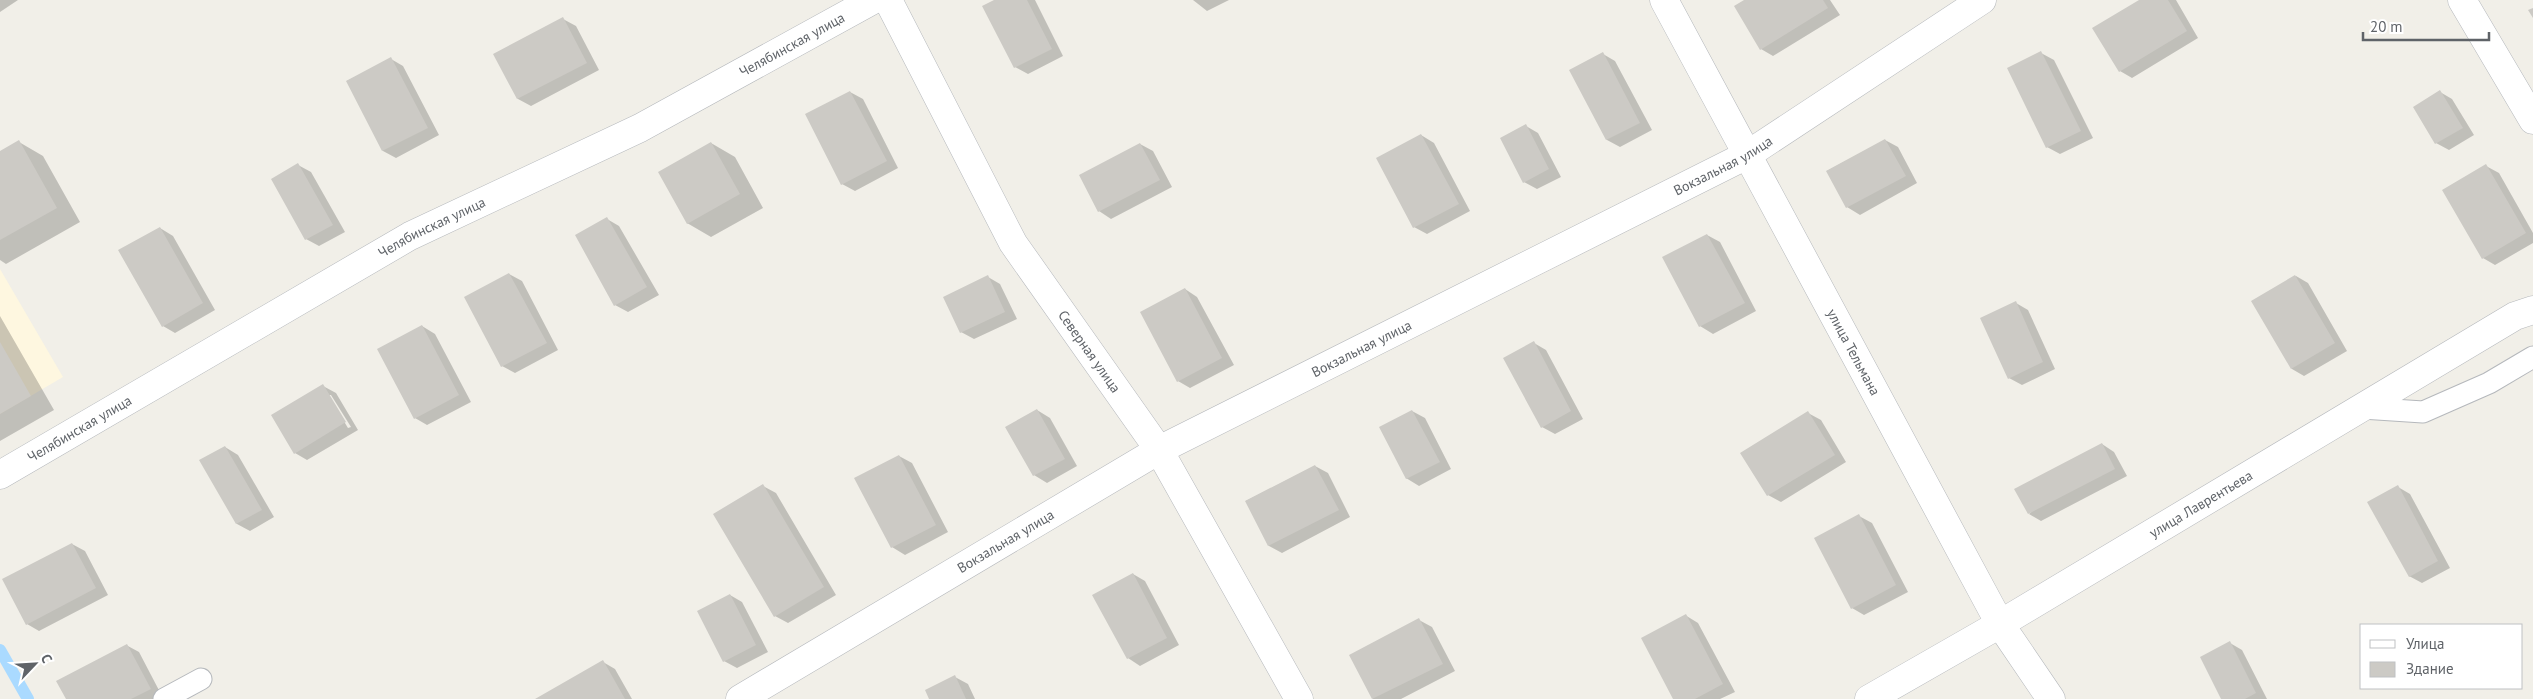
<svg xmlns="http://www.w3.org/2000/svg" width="2533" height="699" font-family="'PT Sans',sans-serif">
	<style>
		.commercial { fill: #fef7e0 }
		.shadow { fill: #0003; fill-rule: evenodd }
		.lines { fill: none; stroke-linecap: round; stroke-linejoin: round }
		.stream { stroke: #aadaff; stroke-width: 12 }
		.building { fill: #cccac5 }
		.lane-casing { stroke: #b5b8bc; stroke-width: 23 }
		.street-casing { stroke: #b5b8bc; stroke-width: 29 }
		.lane { stroke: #fff; stroke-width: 21 }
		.street { stroke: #fff; stroke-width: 28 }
		.labels { text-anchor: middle; stroke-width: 4; stroke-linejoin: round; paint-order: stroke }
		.street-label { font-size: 14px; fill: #5f6368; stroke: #fff }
	</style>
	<rect width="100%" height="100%" fill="#f1efe8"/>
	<!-- commercial -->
	<path class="commercial" d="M0 269 63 377 0 414Z"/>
	<!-- shadow -->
	<path class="shadow" d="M0 0H18L0 12Z
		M997 0H1035L1063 56 1028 74 1015 67Z
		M1193 0H1229L1207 11Z
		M1746 0H1830L1840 15 1773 56 1761 49Z
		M2141 0H2176L2198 38 2132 78 2120 71Z
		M563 19 576 26 599 70 531 106 518 99 495 55Z
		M2041 53 2054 60 2093 138 2060 154 2047 147Z
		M1603 54 1615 61 1652 130 1620 147 1607 140 1571 70Z
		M391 59 403 66 439 135 396 158 383 151 347 81Z
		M850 92 863 99 898 168 855 191 842 184Z
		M2440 92 2452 99 2474 135 2449 150 2436 143Z
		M1526 126 1538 133 1561 177 1537 189 1524 182Z
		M1421 135 1434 143 1470 211 1427 234 1414 227Z
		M1885 140 1898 147 1917 183 1860 215 1847 207 1827 171Z
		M19 142 43 156 80 222 6 264 0 260V152Z
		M711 143 735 157 763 208 711 237 687 223Z
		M1140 144 1153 151 1172 187 1111 219 1099 211Z
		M298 165 311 172 345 232 319 246 306 239Z
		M2486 166 2499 173 2533 233V243L2495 265 2483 258Z
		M607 219 619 226 659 295 628 312 615 305Z
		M160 228 173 236 215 310 175 333 163 326Z
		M1707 235 1720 242 1756 311 1713 334 1700 326 1664 258Z
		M509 274 522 281 558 350 515 373 502 366Z
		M2296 276 2308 283 2347 351 2304 376 2292 369 2253 301Z
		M988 277 1000 284 1017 319 974 339 961 332Z
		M1185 289 1197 297 1234 365 1190 388 1178 381Z
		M2016 303 2028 310 2055 369 2022 385 2009 378Z
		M0 316 54 410 0 441Z
		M422 326 435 334 471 402 427 425 415 418Z
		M1534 343 1546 350 1583 419 1555 434 1542 427Z
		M323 386 336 393 358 430 307 460 295 453ZM328 395H331L351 427 348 428Z
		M1037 410 1050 418 1077 466 1047 483 1034 475Z
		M1412 411 1425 418 1451 469 1419 486 1406 478Z
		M1808 413 1821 420 1846 462 1781 502 1768 495Z
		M2102 444 2114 452 2127 476 2041 521 2029 514Z
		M225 447 238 455 274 517 250 531 237 524 201 461Z
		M899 456 912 463 948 532 905 555 892 547 856 479Z
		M1315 466 1328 473 1350 517 1282 553 1269 546 1246 501Z
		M763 486 776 493 836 595 788 623 775 616Z
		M2398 487 2410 494 2450 568 2422 583 2409 576Z
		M1859 516 1872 523 1908 592 1864 615 1852 608Z
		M72 544 85 551 108 595 39 631 27 624Z
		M1133 574 1145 581 1179 645 1140 666 1128 658Z
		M730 595 742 602 768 652 737 668 724 661Z
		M1685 615 1698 623 1735 692 1720 699H1674Z
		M1419 620 1432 627 1455 671 1401 699H1373L1351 655Z
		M2230 643 2242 650 2267 699H2222Z
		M126 645 139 652 162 696 157 699H68Z
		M603 662 615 669 632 699H537Z
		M955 677 968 684 975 699H931Z"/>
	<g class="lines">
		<!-- stream -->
		<path class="stream" d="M0 650 28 699"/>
	</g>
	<!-- building -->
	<path class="building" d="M994 0H1027L1052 49 1014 68 982 6Z
		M1744 0H1823L1828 8 1760 50 1734 6Z
		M2139 0H2168L2187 31 2119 72 2092 28Z
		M2533 8V18L2528 10Z
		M563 17 587 63 517 99 493 54Z
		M2041 51 2081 131 2046 148 2007 68Z
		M1603 52 1640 123 1606 140 1569 70Z
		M391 57 428 128 382 151 346 81Z
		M2440 90 2463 128 2435 144 2413 107Z
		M850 91 887 161 841 185 805 114Z
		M1526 124 1549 169 1523 183 1500 138Z
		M1421 134 1459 204 1413 228 1376 158Z
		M1885 139 1906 176 1846 208 1826 171Z
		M19 140 57 208 0 240V151Z
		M711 142 740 194 687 224 658 172Z
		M1140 143 1160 180 1098 212 1079 175Z
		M298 163 333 225 305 240 271 179Z
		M2486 164 2526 233 2482 259 2442 190Z
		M607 217 647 287 614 306 575 235Z
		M160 227 203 303 162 327 118 250Z
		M1707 234 1745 303 1699 327 1662 257Z
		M509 273 547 343 501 367 464 297Z
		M988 275 1005 312 960 333 943 297Z
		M2295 275 2335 343 2291 369 2251 301Z
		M1185 288 1222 358 1177 382 1140 312Z
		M2016 301 2043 362 2008 379 1980 318Z
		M422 325 459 395 414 419 377 349Z
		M1534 341 1571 411 1541 428 1503 358Z
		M0 342 31 396 0 414Z
		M323 384 346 422 294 454 271 415Z
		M1037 409 1065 459 1033 476 1005 427Z
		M1412 410 1440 462 1406 479 1379 427Z
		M1808 411 1835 455 1767 496 1740 453Z
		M2102 443 2115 469 2028 514 2014 489Z
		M225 446 262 510 236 524 199 460Z
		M899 455 936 525 891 548 854 478Z
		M1315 465 1339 510 1268 546 1245 501Z
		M763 484 824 587 774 617 713 514Z
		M2398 485 2438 561 2409 577 2367 502Z
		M1859 514 1896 585 1851 609 1814 538Z
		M72 543 96 588 26 625 2 579Z
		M1133 573 1167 638 1127 659 1092 595Z
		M730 594 756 645 723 662 697 611Z
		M1686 614 1723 684 1695 699H1673L1641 638Z
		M1419 618 1443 664 1372 699 1349 655Z
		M2230 641 2256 693 2245 699H2221L2200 657Z
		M127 644 151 689 131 699H66L56 681Z
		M603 660 625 699H535Z
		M955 675 966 699H929L925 690Z"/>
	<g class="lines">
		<defs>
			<path id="lane" d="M2362 408 2423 412 2489 383 2533 357
				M164 699 201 679"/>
			<g id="street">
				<path id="s1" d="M888 0 1013 243 1159 450 1299 699"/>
				<path id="s2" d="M1664 0 2000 624 2051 699"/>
				<path d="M2462 0 2533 120"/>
				<path id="s3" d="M0 475 410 236 640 128 873 0"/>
				<path id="s4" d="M740 699 1159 450 1747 155 1982 0"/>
				<path id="s5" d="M1869 699 2000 624 2515 316 2533 310"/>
			</g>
		</defs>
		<!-- lane casing -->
		<use href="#lane" class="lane-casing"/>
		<!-- street casing -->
		<use href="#street" class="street-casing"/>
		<!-- lane -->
		<use href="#lane" class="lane"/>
		<!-- street -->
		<use href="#street" class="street"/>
	</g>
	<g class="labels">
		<!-- street labels -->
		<g class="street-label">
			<text dy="5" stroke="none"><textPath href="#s3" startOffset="902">Челябинская улица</textPath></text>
			<text dy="5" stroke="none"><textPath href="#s4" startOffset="1119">Вокзальная улица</textPath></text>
			<text dy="5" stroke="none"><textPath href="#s3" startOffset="498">Челябинская улица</textPath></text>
			<text dy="5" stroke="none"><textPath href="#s4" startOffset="714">Вокзальная улица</textPath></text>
			<text dy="5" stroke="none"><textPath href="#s1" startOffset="406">Северная улица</textPath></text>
			<text dy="5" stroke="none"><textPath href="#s2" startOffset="400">улица Тельмана</textPath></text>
			<text dy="5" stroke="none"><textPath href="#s3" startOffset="92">Челябинская улица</textPath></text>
			<text dy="5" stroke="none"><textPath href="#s5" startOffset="385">улица Лаврентьева</textPath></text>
			<text dy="5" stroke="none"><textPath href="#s4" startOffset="309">Вокзальная улица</textPath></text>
		</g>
	</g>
	<!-- legend -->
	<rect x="2360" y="624" width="162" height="65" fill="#ffffff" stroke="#bfc1c3"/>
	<rect x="2370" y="640" width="25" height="8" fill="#ffffff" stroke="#bfc1c3"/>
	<text x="2406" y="649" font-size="15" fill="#5f6368">Улица</text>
	<rect x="2370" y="662" width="25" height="15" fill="#cccac5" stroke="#bfc1c3"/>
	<text x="2406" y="674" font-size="15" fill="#5f6368">Здание</text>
	<!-- north arrow -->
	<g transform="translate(35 664) rotate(65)" stroke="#ffffff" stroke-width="4" paint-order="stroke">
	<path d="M0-4L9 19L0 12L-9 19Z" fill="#5f6368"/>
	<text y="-8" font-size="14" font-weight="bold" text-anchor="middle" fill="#5f6368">С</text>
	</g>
	<!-- scale -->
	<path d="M2363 32v8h126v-8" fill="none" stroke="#5f6368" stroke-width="2.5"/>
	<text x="2370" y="32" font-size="15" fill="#5f6368" stroke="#ffffff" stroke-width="4" paint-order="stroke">20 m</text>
</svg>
